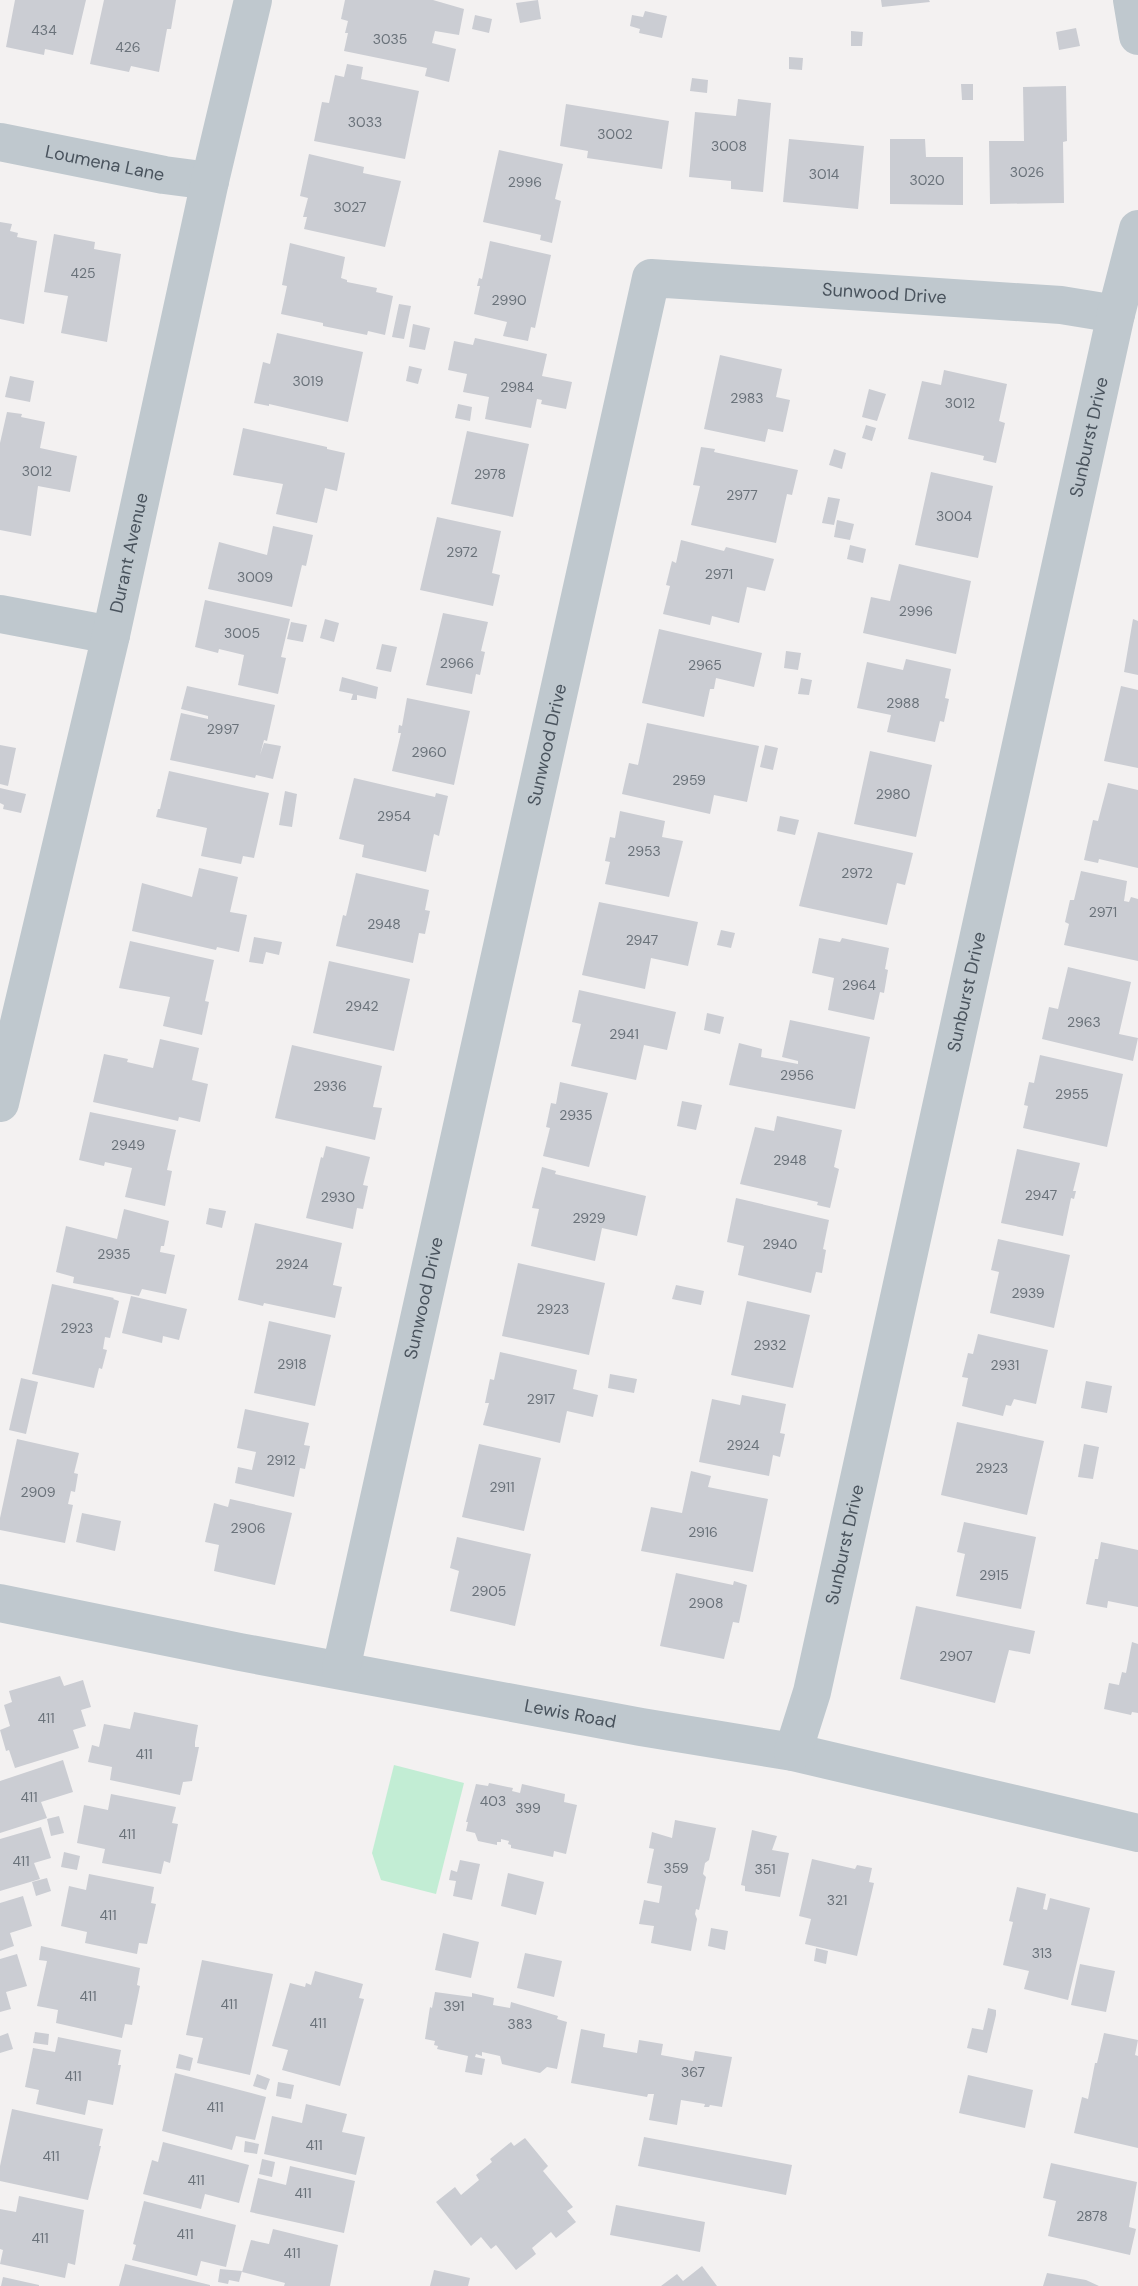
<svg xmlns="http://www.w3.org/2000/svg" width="1138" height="2286" font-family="'DM Sans',sans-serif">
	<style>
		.green { fill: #c2edd4 }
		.building { fill: #cbcdd3 }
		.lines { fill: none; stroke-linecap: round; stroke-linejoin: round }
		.minor { stroke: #bfc8ce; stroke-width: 38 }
		.labels { text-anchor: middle; stroke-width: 7; stroke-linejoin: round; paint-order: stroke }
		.number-label { font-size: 14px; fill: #6a727a }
		.street-label { font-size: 18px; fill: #49535d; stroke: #fff }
	</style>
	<rect width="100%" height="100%" fill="#f3f1f1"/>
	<!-- green -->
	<path class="green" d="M394 1765 464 1783 436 1894 381 1880 372 1853Z"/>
	<!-- building -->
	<path class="building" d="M15 0H86L73 55 45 49 44 55 6 47Z
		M104 0H176L171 29H167L159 72 131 66 129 72 90 64Z
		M345 0H433L464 9 459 35 435 31 432 43 456 49 449 82 425 76 427 68 344 51 348 33H345L348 21 341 19Z
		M538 0 541 19 520 23 516 3Z
		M881 0H929L930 2 882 7Z
		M645 11 667 16 662 38 639 33 640 29 630 26 632 15 643 17Z
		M475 15 492 19 489 33 472 29Z
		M1076 28 1080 46 1059 50 1056 32Z
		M851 31 863 32 862 46H851Z
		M789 57 803 58 802 70 789 69Z
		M347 64 363 67 361 79 419 91 405 159 314 141 322 102 329 103 335 75 344 77Z
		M692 78 708 80 707 93 690 91Z
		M961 84H973V100H962Z
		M1066 86 1067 141 1063 142 1064 203 990 204 989 141H1024L1023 87Z
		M738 99 771 103 763 192 731 189V181L689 177 695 112 736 116Z
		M566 104 669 121 662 169 587 158 588 151 560 146Z
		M789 139 864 146 858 209 783 202Z
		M890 139H925L926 157H963V205L890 204Z
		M499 150 563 164 555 199 561 201 552 243 540 240 541 235 483 222Z
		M309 154 364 167 363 173 401 181 385 247 304 229 307 217H303L308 198 300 196Z
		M0 222 12 224 10 231 18 233 17 237 37 241 24 324 0 319Z
		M54 234 95 242 94 249 121 254 107 342 61 333 68 296 44 292Z
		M490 241 551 255 535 328 531 327 528 341 503 336 507 322 474 314 480 286H477L479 278 482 279Z
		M290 243 345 257 341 278 347 280V282L377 288 376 292 393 296 385 335 368 331 367 335 323 326V323L281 314 287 286 282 285Z
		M399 304 411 306 404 339 392 337Z
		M413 324 430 328 425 350 409 347Z
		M277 333 363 352 348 422 269 404V406L254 403 263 362 270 364Z
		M475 338 547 354 542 376 572 382 566 409 541 404 542 400 537 399 531 428 485 419 489 397 463 392 467 374 448 370 454 341 473 345Z
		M720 355 782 369 776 397 790 400 783 432 768 429 765 442 704 429Z
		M409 366 422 369 418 384 406 381Z
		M944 370 1007 384 999 421 1005 423 996 463 983 460 984 456 908 439 922 381 941 385Z
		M10 376 34 381 30 402 5 397Z
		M869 389 886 394 877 421 862 417Z
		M458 404 472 407 470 421 455 418Z
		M7 412 22 414 21 417 45 422 40 448 77 456 70 492 38 486 31 536 0 530V443Z
		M866 425 876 428 872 441 862 438Z
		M243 428 327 447V449L345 453 337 491 325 488 317 523 276 514 283 484 233 475Z
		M467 431 529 444 513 517 451 504Z
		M701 447 715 449 714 452 798 470 792 495 787 494 776 543 691 525 700 486 693 485Z
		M834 449 846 453 842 469 829 465Z
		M931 472 993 486 978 558 915 545Z
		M828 497 840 499 834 525 822 523Z
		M437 517 501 531 492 573 500 575 493 606 420 590Z
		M837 520 854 524 850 540 834 537Z
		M273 526 313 535 306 566 302 565 292 607 208 589 219 542 267 555Z
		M681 540 724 551 726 547 774 559 765 591 747 587 739 623 712 616 710 625 663 614 670 586 666 585 672 561 676 563Z
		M850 545 866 549 863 563 847 559Z
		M899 564 971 581 956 654 863 633 871 597 890 601Z
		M205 600 290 619 281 657 286 658 278 694 238 685 244 655 219 649 218 653 195 647Z
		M443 613 488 622 481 651 485 652 480 675 476 674 472 694 426 685Z
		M325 619 339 623 334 642 320 638Z
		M1133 619 1138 621V675L1124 672Z
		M291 622 307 625 303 642 287 639Z
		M659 629 762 653 754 687 716 678 714 689H710L704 717 642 703Z
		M382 644 397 647 391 672 376 669Z
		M786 651 801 653 798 670 784 668Z
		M906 659 951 669 945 698 949 699 944 722 940 721 935 742 887 732 891 715 857 708 867 662 903 670Z
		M342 677 378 687 376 699 357 695V700H351L353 694 339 691Z
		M801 678 812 680 809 695 798 694Z
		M187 686 275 705 267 741 264 740 260 755 264 743 281 746 273 779 256 775 255 778 170 760 181 713 208 719V716L181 709Z
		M1121 686 1138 690V768L1104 761Z
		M407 698 470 711 454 785 392 771 401 733H398L399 725 402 726Z
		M647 723 759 746 747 802 714 795 710 814 622 794 629 763 638 765Z
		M0 745 16 748 8 786 0 784Z
		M765 745 778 748 773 770 760 767Z
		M870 751 932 765 916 837 854 824Z
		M169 771 269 793 254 858 243 856 241 864 201 856 207 828 156 817 158 809H160Z
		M354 778 435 797 436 793 448 796 439 836 434 834 426 872 362 857 364 845 339 839Z
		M1108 783 1138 790V868L1099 859 1098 863 1084 860 1093 820 1098 821Z
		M0 788 26 794 21 813 3 809 4 805 0 803Z
		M285 791 297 794 292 827 279 825Z
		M620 811 665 821 662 837 683 841 669 897 605 884 610 862 605 861 610 837 615 838Z
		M780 816 799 820 795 835 777 831Z
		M818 832 913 853 905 885 897 883 887 925 799 906Z
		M199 868 238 877 230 912 247 915 239 952 217 947 216 950 132 931 142 883 192 897Z
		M1081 871 1127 881 1124 901 1129 902 1131 897 1138 899V961L1064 945 1069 924 1065 922 1070 900H1074Z
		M356 873 429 890 425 910 430 911 425 934 419 933 413 963 336 946 343 915 346 916Z
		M599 902 698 922 688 966 651 958 645 989 582 975Z
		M721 930 735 933 731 948 717 945Z
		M254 937 282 942 279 955 266 952 263 964 249 962Z
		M819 938 840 942 842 938 889 948 885 969 888 970 884 993 880 992 874 1020 828 1010 834 978 812 973Z
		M130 941 214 960 205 1001 209 1002 202 1035 163 1026 170 997 119 988Z
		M329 961 410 979 394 1051 313 1033Z
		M1068 967 1131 982 1119 1034 1138 1038 1133 1061 1042 1039 1049 1007 1058 1009Z
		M579 990 676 1012 667 1050 644 1045 636 1080 571 1066 581 1024 572 1022Z
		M707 1013 724 1017 720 1034 704 1030Z
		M790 1020 870 1037 855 1109 729 1085 739 1043 762 1049 761 1057 798 1064V1061L782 1057Z
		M160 1039 199 1048 192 1080 208 1084 200 1122 179 1117 178 1121 93 1102 104 1054 128 1059 127 1062 153 1068Z
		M292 1045 382 1066 373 1107 382 1108 375 1140 275 1118Z
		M1040 1055 1123 1074 1107 1147 1023 1128 1028 1106 1024 1105 1029 1082 1034 1083Z
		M560 1082 608 1093 589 1167 543 1156 550 1128 546 1127 551 1103 556 1104Z
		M682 1101 702 1105 696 1130 677 1126Z
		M90 1112 176 1130 167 1170 172 1171 165 1206 125 1197 132 1168 105 1162 104 1166 79 1160Z
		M777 1116 842 1130 834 1167 839 1169 830 1208 817 1205 818 1202 740 1184 755 1127 774 1131Z
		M326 1146 370 1157 363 1185 368 1186 363 1209 357 1208 353 1229 306 1218 321 1157 323 1158Z
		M1017 1149 1080 1163 1073 1191H1076L1074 1199 1071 1198 1063 1236 1001 1223Z
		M542 1167 556 1171 555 1174 646 1196 637 1236 602 1228 595 1261 531 1246 539 1209 532 1208Z
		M736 1198 829 1220 823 1249 826 1250 822 1273 816 1272 811 1293 738 1275 744 1246 727 1242Z
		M209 1208 226 1211 222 1228 206 1224Z
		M124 1209 169 1221 164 1246H161L160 1252 175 1255 166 1294 142 1289 139 1296 73 1283 74 1277 56 1272 66 1226 117 1239Z
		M255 1223 342 1243 333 1285 342 1287 335 1318 264 1303 263 1306 238 1300Z
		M998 1239 1070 1255 1054 1328 990 1313 999 1272 991 1270Z
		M518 1263 605 1283 589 1355 502 1336Z
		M52 1284 114 1298 113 1299 119 1301 110 1338 105 1337 103 1349 107 1350 102 1369 99 1368 94 1388 32 1374Z
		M676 1285 704 1291 701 1305 672 1299Z
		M131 1296 187 1309 179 1340 163 1336 162 1343 122 1333Z
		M747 1301 810 1315 793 1388 731 1375Z
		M269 1321 331 1335 315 1406 254 1393Z
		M978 1334 1048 1350 1036 1404 1014 1399 1011 1406 1006 1405 1003 1416 962 1406 968 1378 962 1377 968 1353 973 1354Z
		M500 1352 577 1370 573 1389 598 1395 593 1417 567 1411 560 1443 483 1425 489 1403H485L490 1379 494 1380Z
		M610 1374 637 1379 634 1393 608 1388Z
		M21 1378 38 1382 26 1434 9 1430Z
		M1086 1381 1112 1386 1107 1413 1081 1408Z
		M742 1395 786 1404 780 1433 785 1434 780 1457 773 1455 769 1476 699 1462 712 1399 740 1405Z
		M245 1409 309 1423 304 1445 310 1446 305 1469 300 1468 294 1497 235 1483 238 1467 252 1470 256 1452 237 1448Z
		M957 1422 1044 1441 1027 1515 941 1495Z
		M17 1439 79 1453 74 1473 78 1474 75 1492 71 1491 68 1504 73 1505 65 1543 0 1530V1518Z
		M479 1444 541 1458 524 1531 462 1517Z
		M1084 1444 1099 1447 1093 1479 1078 1477Z
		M691 1471 711 1476 708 1487 768 1499 753 1572 641 1551 651 1507 682 1513Z
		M230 1499 292 1513 275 1585 214 1571 219 1545 205 1542 214 1503 228 1507Z
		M82 1513 121 1521 115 1551 76 1542Z
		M964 1522 1036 1537 1021 1609 956 1596 965 1554 957 1552Z
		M457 1537 531 1554 515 1626 450 1611 459 1571 450 1568Z
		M1101 1542 1138 1550V1607L1108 1601 1107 1608 1086 1604 1095 1559H1098Z
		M676 1573 733 1585 734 1581 747 1585 739 1623 733 1622 724 1659 660 1646Z
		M916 1606 1035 1631 1030 1654 1009 1650 995 1703 900 1679Z
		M1132 1642 1138 1644V1713L1132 1712 1131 1715 1104 1709 1109 1683 1119 1685 1122 1672 1126 1673Z
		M60 1676 64 1686 83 1680 91 1707 81 1710 86 1726 73 1730 79 1748 15 1768 9 1750 6 1751 0 1730 10 1726 4 1705 12 1702 9 1691Z
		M134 1712 198 1725 195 1742V1747H199L192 1781 183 1782 180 1795 110 1780 112 1767 88 1762 92 1745 99 1747 104 1724 130 1729Z
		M63 1760 73 1792 41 1802 47 1818 0 1833V1781Z
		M489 1783 513 1788 512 1791 520 1793 522 1784 565 1794 564 1802 577 1805 566 1854 554 1851 553 1857 511 1848V1845L508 1844 509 1841 501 1839V1842H497V1845L478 1841 475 1833 466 1831 468 1822H466L476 1784 488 1786Z
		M111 1794 176 1807 172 1823 178 1824 170 1863 164 1861 161 1874 102 1863 105 1849 77 1843 84 1805 108 1810Z
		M59 1816 64 1833 51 1836 47 1819Z
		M675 1820 716 1828 709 1860 705 1863 703 1874 706 1877 699 1910 696 1909 695 1914 697 1919 691 1951 651 1943 654 1926 639 1924 644 1900 659 1903 662 1886 647 1883 654 1849 649 1848 652 1832 672 1838Z
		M41 1827 51 1858 34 1863 40 1879 0 1891V1839Z
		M752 1830 777 1836 772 1850 789 1853 780 1897 745 1891V1886L741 1885Z
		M64 1852 80 1856 77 1870 61 1867Z
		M812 1859 855 1869 857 1865 872 1868 869 1882 874 1883 857 1956 805 1944 811 1919 799 1916Z
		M460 1860 480 1864 472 1900 453 1896 456 1881 449 1880 451 1870 457 1872Z
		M508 1873 544 1882 536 1915 501 1906Z
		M89 1874 154 1887 151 1903 156 1904 147 1944 139 1943 137 1954 85 1943 87 1932 61 1926 69 1886 86 1890Z
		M47 1878 51 1891 36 1896 32 1882Z
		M1017 1887 1046 1894 1043 1909 1047 1910 1050 1898 1090 1908 1068 2000 1024 1989 1029 1971 1003 1965 1013 1922 1009 1921Z
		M23 1896 32 1926 10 1933 14 1946 0 1951V1903Z
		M711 1928 728 1931 725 1950 708 1946Z
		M443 1933 479 1942 471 1978 435 1970Z
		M41 1946 140 1968 137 1985 140 1986 132 2025 125 2024 122 2038 56 2023 58 2010 37 2006 47 1961 39 1960Z
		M816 1948 828 1951 826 1964 814 1961Z
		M525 1953 562 1961 554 1997 517 1988Z
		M17 1954 27 1986 6 1992 11 2009 0 2012V1959Z
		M202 1960 273 1974 250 2075 197 2063 203 2038 186 2035Z
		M1080 1964 1115 1971 1106 2012 1071 2005Z
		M315 1971 363 1984 359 1998 364 1999 340 2086 282 2070 288 2050 272 2046 290 1983 305 1987 306 1983 311 1985Z
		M435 1992 472 1997V1993L494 1998 493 2005 510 2008 511 2002 558 2016 557 2019 567 2022 557 2069 547 2067 540 2073 502 2064 500 2056 482 2052V2056L476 2054 475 2057 485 2059 482 2075 465 2072 468 2056 437 2049 438 2046 434 2045 435 2041 425 2039 430 2007 432 2008Z
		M988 2008 996 2010V2015L987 2053 967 2048 972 2028 983 2030Z
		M581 2029 605 2034 603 2047 637 2053 639 2040 663 2044 661 2055 693 2061 695 2051 732 2057 722 2107 710 2105 709 2107H704L705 2104 681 2100 677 2125 649 2120 654 2094H648L647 2097 571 2083Z
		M35 2032 49 2034 48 2045 33 2043Z
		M8 2033 13 2049 0 2053V2036Z
		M1104 2033 1138 2040 1135 2055 1138 2056V2148L1074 2133 1082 2097 1088 2099 1095 2063H1097Z
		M58 2037 121 2050 118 2065H121L113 2105 88 2100 85 2115 36 2104 39 2090 25 2087 33 2048 55 2052Z
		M179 2054 193 2058 190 2071 176 2068Z
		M175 2073 266 2097 255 2140 236 2136 232 2150 162 2131Z
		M257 2074 270 2079 266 2090 253 2086Z
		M968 2075 1033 2090 1025 2128 959 2113Z
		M278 2082 294 2085 291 2099 276 2096Z
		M306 2104 347 2114 342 2132 365 2137 356 2175 264 2154 272 2116 302 2123Z
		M12 2109 103 2129 99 2146H101L88 2200 0 2181V2166Z
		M644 2137 792 2165 786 2195 638 2166Z
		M525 2138 548 2166 543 2171 573 2207 567 2211 576 2222 556 2238 551 2232 532 2248 536 2254 516 2270 496 2245 491 2249 481 2237 471 2246 436 2202 455 2187 461 2195 479 2180 476 2175 492 2162 490 2159 511 2142 514 2146Z
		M245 2141 259 2144 257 2154 244 2152Z
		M163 2142 249 2165 239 2203 205 2194 201 2209 143 2194 152 2160 158 2162Z
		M262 2159 275 2162 272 2177 259 2174Z
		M1051 2163 1137 2182 1129 2227 1136 2229 1130 2255 1048 2236 1056 2201 1043 2198Z
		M290 2166 355 2181 344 2233 250 2212 258 2178 286 2185Z
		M19 2196 84 2210 75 2265 68 2263 65 2278 0 2264 3 2250 0 2249V2209L16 2212Z
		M144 2201 236 2225 226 2267 201 2261 197 2276 132 2260 136 2245 133 2244Z
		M616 2205 705 2222 700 2252 610 2235Z
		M273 2229 338 2245 330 2286H284L285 2283 242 2272 251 2240 269 2244Z
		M125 2264 210 2285V2286H119Z
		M702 2266 717 2286H661L677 2274 683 2281Z
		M220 2269 242 2271 239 2282 229 2280 228 2284 218 2282Z
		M434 2270 470 2278 468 2286H430Z
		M1047 2273 1086 2280 1099 2286H1043Z
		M3 2277 39 2285V2286H1Z"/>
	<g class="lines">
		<!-- minor -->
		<g class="minor">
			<path d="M1132 0 1138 36"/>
			<path id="s1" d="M0 142 164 175 210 181"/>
			<path d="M0 614 111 635"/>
			<path id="s2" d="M0 1103 111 635 210 181 253 0"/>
			<path id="s3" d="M0 1603 240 1652 641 1727 793 1752 1138 1833"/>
			<path id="s4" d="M341 1669 651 278 1061 305 1116 314"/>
			<path id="s5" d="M793 1752 812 1692 1116 314 1138 229"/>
		</g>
	</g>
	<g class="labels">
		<!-- number labels -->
		<g class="number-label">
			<text x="44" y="35">434</text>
			<text x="390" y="44">3035</text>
			<text x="128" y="52">426</text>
			<text x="365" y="127">3033</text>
			<text x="615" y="139">3002</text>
			<text x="729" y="151">3008</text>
			<text x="1027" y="177">3026</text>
			<text x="824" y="179">3014</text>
			<text x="927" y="185">3020</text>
			<text x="525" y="187">2996</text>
			<text x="350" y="212">3027</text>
			<text x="83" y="278">425</text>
			<text x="509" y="305">2990</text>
			<text x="308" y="386">3019</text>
			<text x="517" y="392">2984</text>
			<text x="747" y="403">2983</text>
			<text x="960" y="408">3012</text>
			<text x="37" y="476">3012</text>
			<text x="490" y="479">2978</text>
			<text x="742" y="500">2977</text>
			<text x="954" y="521">3004</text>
			<text x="462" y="557">2972</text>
			<text x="719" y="579">2971</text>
			<text x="255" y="582">3009</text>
			<text x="916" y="616">2996</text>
			<text x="242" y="638">3005</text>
			<text x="457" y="668">2966</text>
			<text x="705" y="670">2965</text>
			<text x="903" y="708">2988</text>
			<text x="223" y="734">2997</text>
			<text x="429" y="757">2960</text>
			<text x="689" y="785">2959</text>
			<text x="893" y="799">2980</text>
			<text x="394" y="821">2954</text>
			<text x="644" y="856">2953</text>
			<text x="857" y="878">2972</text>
			<text x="1103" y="917">2971</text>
			<text x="384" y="929">2948</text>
			<text x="642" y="945">2947</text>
			<text x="859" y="990">2964</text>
			<text x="362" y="1011">2942</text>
			<text x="1084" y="1027">2963</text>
			<text x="624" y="1039">2941</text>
			<text x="797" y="1080">2956</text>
			<text x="330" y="1091">2936</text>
			<text x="1072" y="1099">2955</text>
			<text x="576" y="1120">2935</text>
			<text x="128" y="1150">2949</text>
			<text x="790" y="1165">2948</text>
			<text x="1041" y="1200">2947</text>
			<text x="338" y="1202">2930</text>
			<text x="589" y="1223">2929</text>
			<text x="780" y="1249">2940</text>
			<text x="114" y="1259">2935</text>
			<text x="292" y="1269">2924</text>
			<text x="1028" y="1298">2939</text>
			<text x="553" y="1314">2923</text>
			<text x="77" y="1333">2923</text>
			<text x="770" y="1350">2932</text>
			<text x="292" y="1369">2918</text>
			<text x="1005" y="1370">2931</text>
			<text x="541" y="1404">2917</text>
			<text x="743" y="1450">2924</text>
			<text x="281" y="1465">2912</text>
			<text x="992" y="1473">2923</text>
			<text x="502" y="1492">2911</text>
			<text x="38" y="1497">2909</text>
			<text x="248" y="1533">2906</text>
			<text x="703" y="1537">2916</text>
			<text x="994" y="1580">2915</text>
			<text x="489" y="1596">2905</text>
			<text x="706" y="1608">2908</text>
			<text x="956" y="1661">2907</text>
			<text x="46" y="1723">411</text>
			<text x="144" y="1759">411</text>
			<text x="29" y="1802">411</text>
			<text x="493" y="1806">403</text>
			<text x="528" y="1813">399</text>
			<text x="127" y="1839">411</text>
			<text x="21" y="1866">411</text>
			<text x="676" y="1873">359</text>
			<text x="765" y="1874">351</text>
			<text x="837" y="1905">321</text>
			<text x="108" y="1920">411</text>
			<text x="1042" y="1958">313</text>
			<text x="88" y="2001">411</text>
			<text x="229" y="2009">411</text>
			<text x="454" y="2011">391</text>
			<text x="318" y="2028">411</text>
			<text x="520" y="2029">383</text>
			<text x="693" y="2077">367</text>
			<text x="73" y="2081">411</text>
			<text x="215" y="2112">411</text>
			<text x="314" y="2150">411</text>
			<text x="51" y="2161">411</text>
			<text x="196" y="2185">411</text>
			<text x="303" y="2198">411</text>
			<text x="1092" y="2221">2878</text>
			<text x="185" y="2239">411</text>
			<text x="40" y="2243">411</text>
			<text x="292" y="2258">411</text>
		</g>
		<!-- street labels -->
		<g class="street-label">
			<text dy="6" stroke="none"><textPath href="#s1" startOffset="107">Loumena Lane</textPath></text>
			<text dy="6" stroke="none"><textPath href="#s4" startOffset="1659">Sunwood Drive</textPath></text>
			<text dy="6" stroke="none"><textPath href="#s5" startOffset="1348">Sunburst Drive</textPath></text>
			<text dy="6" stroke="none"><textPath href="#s2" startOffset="565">Durant Avenue</textPath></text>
			<text dy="6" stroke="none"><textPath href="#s4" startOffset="947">Sunwood Drive</textPath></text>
			<text dy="6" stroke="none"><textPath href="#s5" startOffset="780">Sunburst Drive</textPath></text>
			<text dy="6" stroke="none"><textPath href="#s4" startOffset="380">Sunwood Drive</textPath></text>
			<text dy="6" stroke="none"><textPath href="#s5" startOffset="214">Sunburst Drive</textPath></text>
			<text dy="6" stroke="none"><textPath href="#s3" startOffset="581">Lewis Road</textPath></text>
		</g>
	</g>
</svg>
